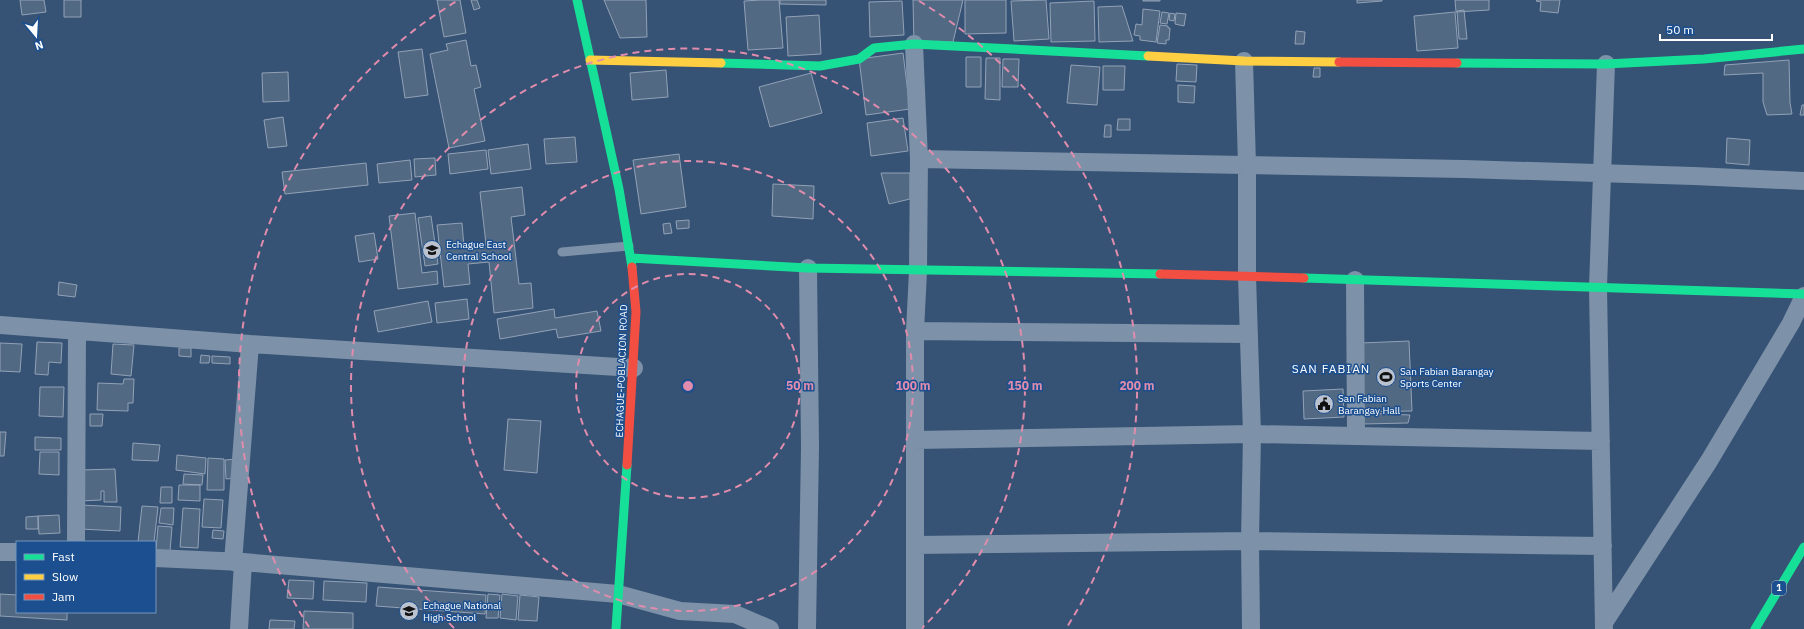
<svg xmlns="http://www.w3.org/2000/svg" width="1804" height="629" font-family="'IBM Plex Sans',sans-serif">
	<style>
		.building { fill: #526984; stroke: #92a2b6 }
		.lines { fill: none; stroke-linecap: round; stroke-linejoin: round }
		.lane { stroke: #7d92a8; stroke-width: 9 }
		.street { stroke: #7d92a8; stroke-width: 18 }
		.fast { stroke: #16e098; stroke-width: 9 }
		.slow { stroke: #ffcf43; stroke-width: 9 }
		.jam { stroke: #f24e42; stroke-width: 9 }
		.ring { fill: none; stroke: #e08cad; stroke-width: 2; stroke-dasharray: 7 5 }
		.labels { text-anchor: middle; stroke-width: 3; stroke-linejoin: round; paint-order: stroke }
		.shield { fill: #1b4f8f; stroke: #bbcadd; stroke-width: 1 }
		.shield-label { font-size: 9px; font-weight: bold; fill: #fff }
		.poi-label { font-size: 10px; fill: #fff; stroke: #1b4f8f; text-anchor: start }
		.street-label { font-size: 10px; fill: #fff; stroke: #1b4f8f }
		.quarter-label { font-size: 12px; letter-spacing: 1px; fill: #fff; stroke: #1b4f8f }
		.centre { fill: #e08cad; stroke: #1b4f8f; stroke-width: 2 }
		.ring-label { font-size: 12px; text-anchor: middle; font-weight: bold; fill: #e08cad; stroke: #1b4f8f; stroke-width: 3; stroke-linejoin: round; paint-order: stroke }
	</style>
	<rect width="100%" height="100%" fill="#365274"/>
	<!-- building -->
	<path class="building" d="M20 0H44L46 12 22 15Z
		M64 0H81V17H64Z
		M437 0H460L466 33 444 37Z
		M471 0H477L480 8 474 10Z
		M604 0H646L647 37 620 38Z
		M761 0H779L783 48 748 50 744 1Z
		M780 0H826V5L780 4Z
		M913 0H963L953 42 914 44Z
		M965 0H1006V33L965 34Z
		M1046 0 1049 39 1014 41 1011 1Z
		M1143 0H1160V1H1143Z
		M1357 0H1382V1L1357 3Z
		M1455 0H1489V10L1456 12Z
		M1537 0H1560L1558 13 1540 11 1541 2 1536 1Z
		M902 1 904 35 870 37 869 2Z
		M1094 1 1095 41 1051 42 1050 3Z
		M1122 6 1133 41 1099 42 1098 7Z
		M1143 9 1160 11 1156 42 1140 40V36L1134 35 1136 24 1142 25Z
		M1464 10 1467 39H1459L1457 11Z
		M1162 12 1169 13 1167 24 1160 23Z
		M1455 12 1458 48 1417 51 1414 16Z
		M1170 13 1175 14 1174 21 1169 20Z
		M1176 13 1186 14 1184 26 1175 24Z
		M819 15 821 54 788 56 786 17Z
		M1160 25 1168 26V28H1170L1169 40H1166V44L1157 43Z
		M1296 31 1305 32 1304 44H1295Z
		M466 40 471 66 476 65 481 87 474 89 485 141 449 148 430 54 448 50 446 44Z
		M422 49 428 95 405 98 398 52Z
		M903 53 910 109 866 115 859 59Z
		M966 57H981V87H966Z
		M986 58H1000V100L985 99Z
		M1003 59H1019L1018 87H1002Z
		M1789 60 1790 103 1792 114 1767 115 1763 102V73L1724 75 1725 65Z
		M1177 64 1197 65 1196 82 1176 81Z
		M1071 65 1100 67 1097 105 1067 103Z
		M1103 66H1125L1124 90H1103Z
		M1314 68H1320V77H1313Z
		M666 70 668 97 632 100 630 73Z
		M288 72 289 101 263 102 262 73Z
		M811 73 822 113 770 127 759 87Z
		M1178 85 1195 86 1194 103 1178 102Z
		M1802 105H1804V115H1800Z
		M283 117 287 146 268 148 264 120Z
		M903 118 908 151 871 156 867 123Z
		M1118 119H1130V130H1117Z
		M1105 125H1111V137H1104Z
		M575 137 577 162 546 164 544 139Z
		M1727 138 1750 140 1749 165 1726 163Z
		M528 144 531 169 491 174 488 150Z
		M486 150 488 169 450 174 448 154Z
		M679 154 686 207 641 214 633 160Z
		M435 158 436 175 415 177 414 159Z
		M410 160 412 180 379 183 377 164Z
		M366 163 368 185 285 194 282 172Z
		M881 173H910V199L889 204Z
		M773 184 814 186 813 219 772 216Z
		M522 187 525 215 511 217 519 284 531 283 533 308 494 313 489 262 468 264 470 284 444 287 437 225 462 223 464 247 486 244 480 192Z
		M415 213 422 273 437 271 438 284 398 289 389 216Z
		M431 216 438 264 425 266 418 218Z
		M689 220V228L677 229 676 221Z
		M670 223 672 233 664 234 663 224Z
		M374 233 378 259 359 262 355 236Z
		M59 282 77 285 75 297 58 295Z
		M467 299 469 319 437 323 435 303Z
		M428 301 432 322 378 332 374 311Z
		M554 309 555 318 597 311 601 331 558 338 556 329 500 339 497 319Z
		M1409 341 1412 411 1363 412 1361 343Z
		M37 342 62 343 61 363 49 362 48 375 35 374Z
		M0 343 22 344 20 372 0 371Z
		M113 344 134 345 131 376 111 374Z
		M179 348H191V357L179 356Z
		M201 355 210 356 209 363H200Z
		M212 356 230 357V364L212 363Z
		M124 379H134L133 403H128V411L97 410 98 383 123 384Z
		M40 387H64L63 417 39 416Z
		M1343 389 1344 417 1304 419 1303 391Z
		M1363 413 1410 415 1408 423 1363 424Z
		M90 414H103L102 426H90Z
		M508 419 541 421 537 473 504 470Z
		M0 432H6L4 456H0Z
		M35 437 61 438V450H35Z
		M133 443 160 445 158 461 132 460Z
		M40 452H59V475L39 474Z
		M177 455 206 458 205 474 176 470Z
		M208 458 224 459V490H207Z
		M237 459 238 478 226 479 225 460Z
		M115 469 117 502H104V491H101V500L80 501V470Z
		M184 474 203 475 202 485 183 484Z
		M179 485H200V501L178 500Z
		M161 487H172V503H160Z
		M204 499 223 500 221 528 202 527Z
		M81 505 121 507 120 531 80 529Z
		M142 506 158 507 154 542H138Z
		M161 508H174L173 525 159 523Z
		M183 508 200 509 198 548 180 547Z
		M59 515 60 533 39 534 38 516Z
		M38 516V529H26V517Z
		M158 526 172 527 170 551 156 550Z
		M213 530 224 531 223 539 212 538Z
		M289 580 314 581 313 599 287 598Z
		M324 581 367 583 366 602 323 600Z
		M378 587 486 595 485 614 376 606Z
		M0 594 17 595V612H67V620L0 616Z
		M488 594 500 595 498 618H486Z
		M502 594 518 596 516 620 500 618Z
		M520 595 539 597 537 621 518 620Z
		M304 611 353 613V629H303Z
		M270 620 295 621 294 629H269Z"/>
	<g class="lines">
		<!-- lane -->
		<path class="lane" d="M562 252 629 246"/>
		<!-- street -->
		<path class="street" d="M914 44 919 159 918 271 915 331V629
			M1244 61 1247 165V276L1252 434 1250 541 1251 629
			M919 159 1464 169 1694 176 1804 181
			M1355 280 1356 436
			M0 325 250 344 634 368
			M915 331 1249 334
			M915 440 1252 434 1601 441
			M76 542 77 331
			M915 545 1250 541 1603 546
			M0 552H17
			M155 558 243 562 618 594 680 611 735 614 770 629
			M233 562 250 344
			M1605 621 1709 461 1791 323 1804 296
			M239 629 243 562
			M807 629 810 447 808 268
			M1604 629 1598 287 1606 64"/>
		<!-- fast -->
		<path class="fast" d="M577 0 619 189 632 267
			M721 63 820 66 859 59 874 48 914 44 1148 56
			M1457 63 1606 64 1704 59 1804 49
			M631 258 808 268 1160 274
			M1304 278 1804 294
			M616 629 627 465
			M1755 629 1804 547"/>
		<!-- slow -->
		<path class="slow" d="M1148 56 1244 61 1339 62
			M590 60 721 63"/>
		<!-- jam -->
		<path class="jam" d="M1339 62 1457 63
			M1160 274 1304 278
			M627 465 636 312 632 267"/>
	</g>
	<!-- distance rings -->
	<g class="ring">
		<circle cx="688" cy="386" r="112"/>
		<circle cx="688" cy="386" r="225"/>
		<path d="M454 628A337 337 0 1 1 922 628"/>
		<path d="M309 627A449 449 0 0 1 457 1M919 1A449 449 0 0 1 1067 627"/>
	</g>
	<!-- icons -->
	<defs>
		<symbol id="school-disc" viewBox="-11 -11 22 22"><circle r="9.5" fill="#b9c2ce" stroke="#1b4f8f"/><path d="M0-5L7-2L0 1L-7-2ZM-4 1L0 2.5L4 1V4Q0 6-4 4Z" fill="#111"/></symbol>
		<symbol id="stadium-disc" viewBox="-11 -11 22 22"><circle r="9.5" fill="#b9c2ce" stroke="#1b4f8f"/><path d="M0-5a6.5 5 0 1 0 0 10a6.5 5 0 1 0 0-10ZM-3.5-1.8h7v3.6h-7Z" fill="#111"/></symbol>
		<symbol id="civic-disc" viewBox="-11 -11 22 22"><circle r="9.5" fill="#b9c2ce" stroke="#1b4f8f"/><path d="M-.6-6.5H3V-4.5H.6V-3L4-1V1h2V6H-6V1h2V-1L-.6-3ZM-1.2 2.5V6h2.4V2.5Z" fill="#111"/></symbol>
	</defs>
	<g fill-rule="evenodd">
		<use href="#school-disc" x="421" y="239" width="22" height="22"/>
		<use href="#stadium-disc" x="1375" y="366" width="22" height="22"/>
		<use href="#civic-disc" x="1313" y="393" width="22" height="22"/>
		<use href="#school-disc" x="398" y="600" width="22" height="22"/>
	</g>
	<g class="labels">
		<!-- shield labels -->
		<rect class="shield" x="1772" y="581" width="14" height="14" rx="3"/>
		<g class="shield-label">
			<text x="1779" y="591">1</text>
		</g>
		<!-- poi labels -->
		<g class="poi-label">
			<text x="446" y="248">Echague East<tspan x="446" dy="12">Central School</tspan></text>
			<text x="1400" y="375">San Fabian Barangay<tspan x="1400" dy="12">Sports Center</tspan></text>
			<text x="1338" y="402">San Fabian<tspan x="1338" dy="12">Barangay Hall</tspan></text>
			<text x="423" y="609">Echague National<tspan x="423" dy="12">High School</tspan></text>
		</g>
		<!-- street labels -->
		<g class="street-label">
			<text transform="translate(621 371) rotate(-88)" y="4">ECHAGUE-POBLACION ROAD</text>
		</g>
		<!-- quarter labels -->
		<g class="quarter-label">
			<text x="1331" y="373">SAN FABIAN</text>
		</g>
	</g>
	<circle cx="688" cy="386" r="6" class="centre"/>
	<g class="ring-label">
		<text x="800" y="390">50 m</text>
		<text x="913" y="390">100 m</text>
		<text x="1025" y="390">150 m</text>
		<text x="1137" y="390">200 m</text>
	</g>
	<!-- legend -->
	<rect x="16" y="541" width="140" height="72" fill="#1b4f8f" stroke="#7695bc"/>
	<rect x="24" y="554" width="20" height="6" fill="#16e098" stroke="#7695bc"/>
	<text x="52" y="561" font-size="12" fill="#ffffff">Fast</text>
	<rect x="24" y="574" width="20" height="6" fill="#ffcf43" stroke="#7695bc"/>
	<text x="52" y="581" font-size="12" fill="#ffffff">Slow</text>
	<rect x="24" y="594" width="20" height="6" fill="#f24e42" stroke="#7695bc"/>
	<text x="52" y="601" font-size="12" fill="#ffffff">Jam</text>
	<!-- north arrow -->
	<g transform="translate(36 36) rotate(162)" stroke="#1b4f8f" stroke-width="3" paint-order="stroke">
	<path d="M0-3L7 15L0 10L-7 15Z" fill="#ffffff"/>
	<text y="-6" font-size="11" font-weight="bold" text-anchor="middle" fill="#ffffff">N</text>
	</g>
	<!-- scale -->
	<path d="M1660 34v6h112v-6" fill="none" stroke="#ffffff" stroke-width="2"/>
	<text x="1666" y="34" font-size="12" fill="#ffffff" stroke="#1b4f8f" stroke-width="3" paint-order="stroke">50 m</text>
</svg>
